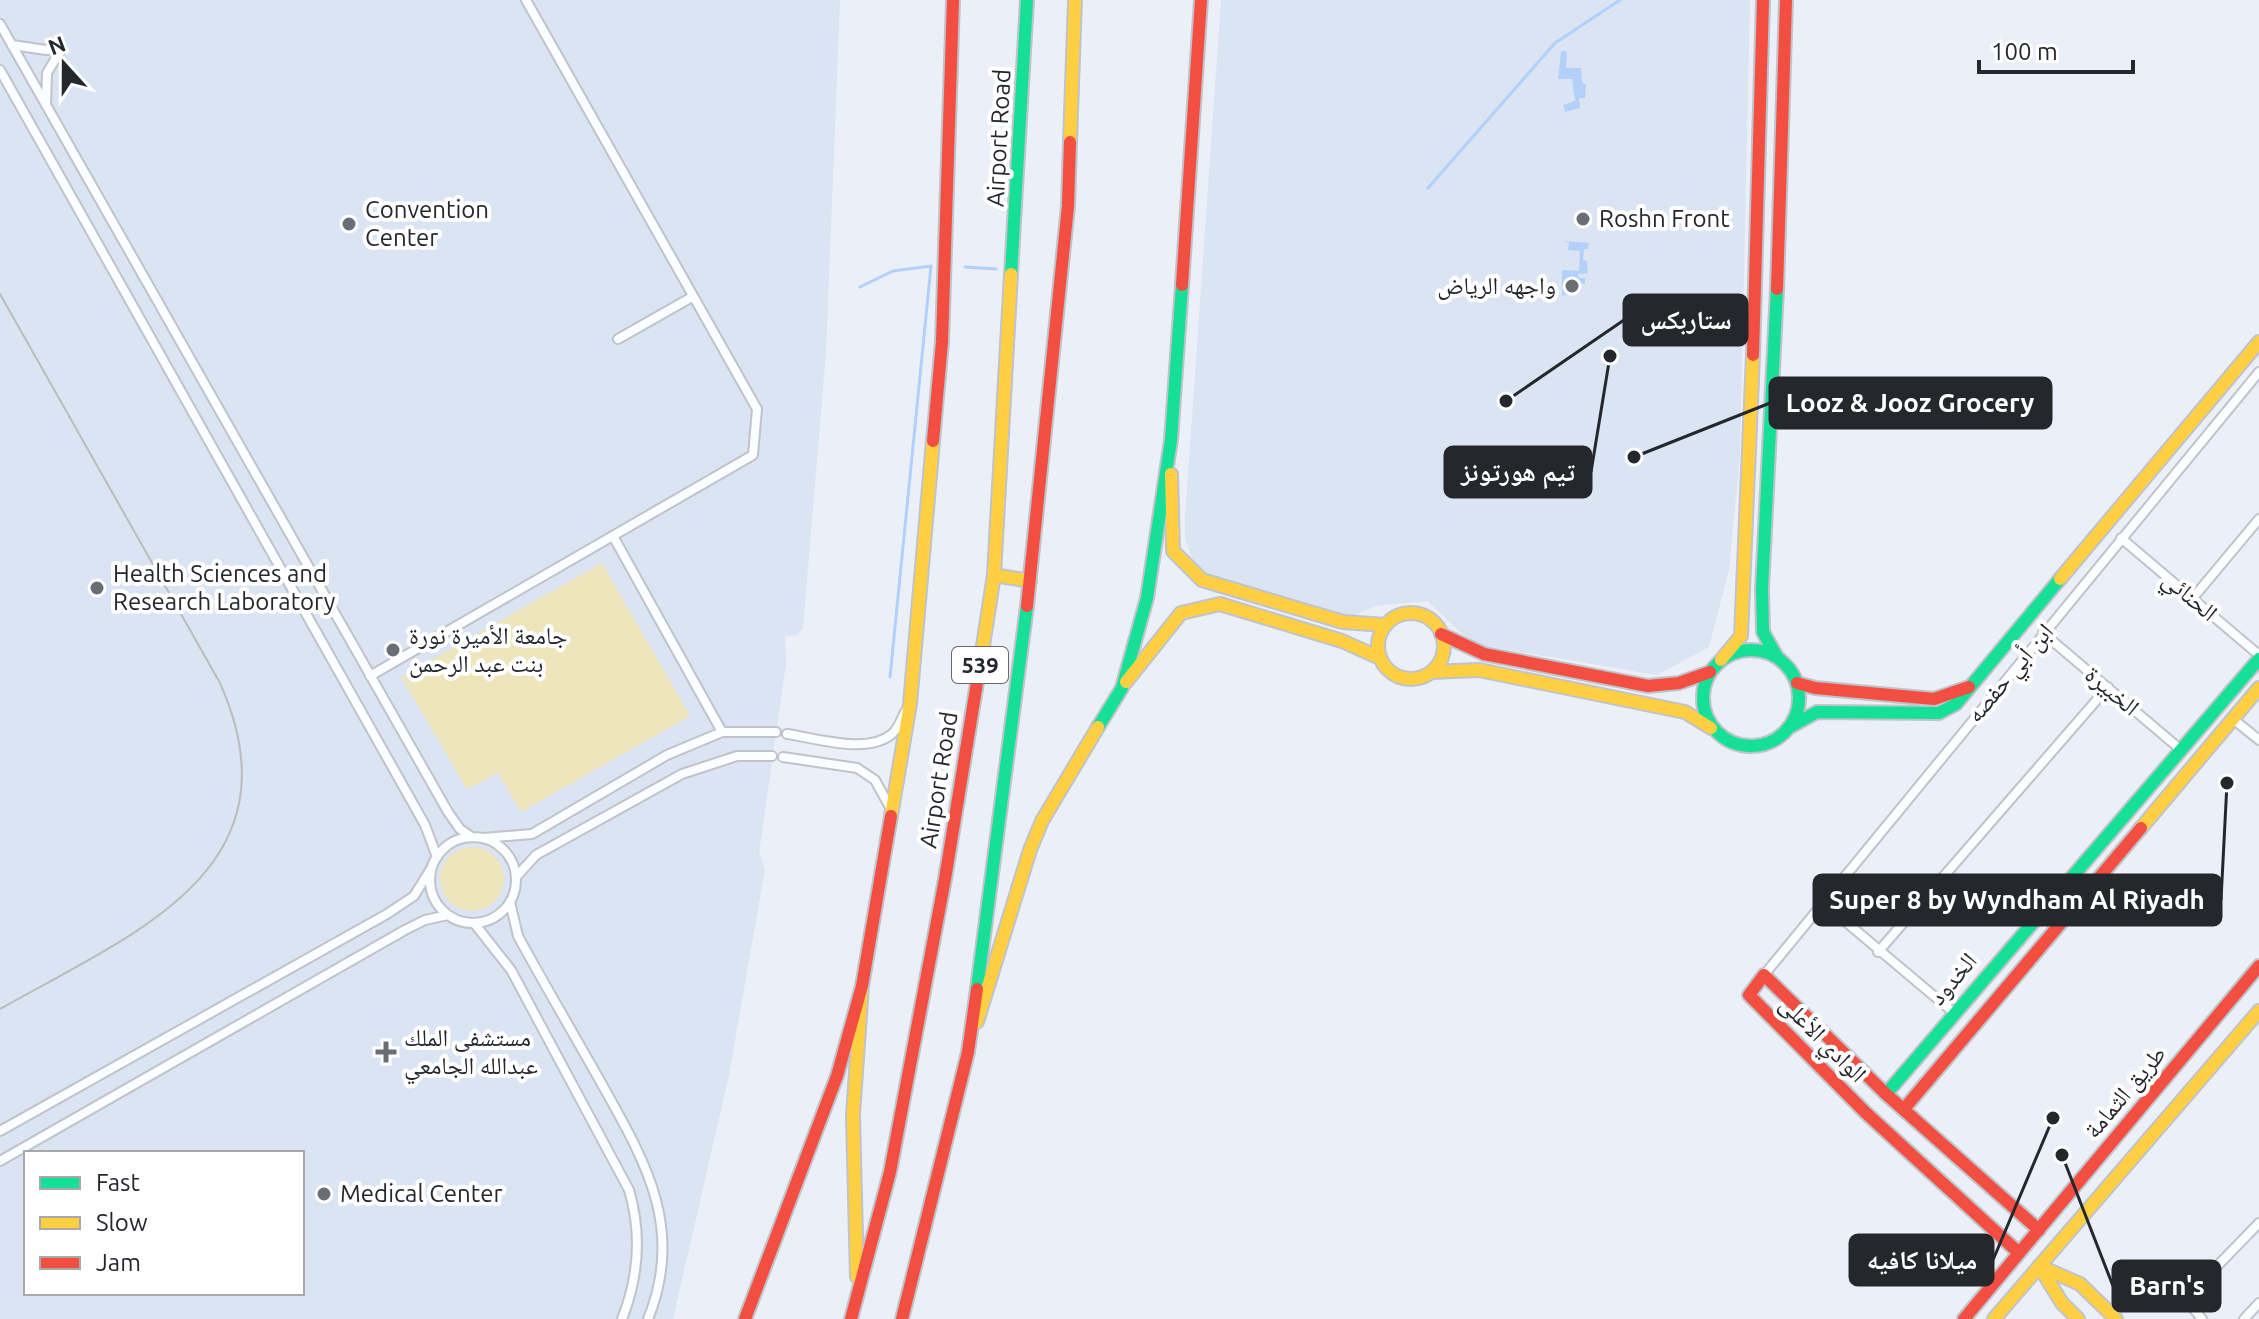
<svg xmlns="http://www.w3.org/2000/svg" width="2259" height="1319" font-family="Ubuntu,'Noto Naskh Arabic',sans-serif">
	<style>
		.built { fill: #dae4f2; fill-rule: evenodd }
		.green { fill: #efe5bc }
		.water { fill: #b2d0fa }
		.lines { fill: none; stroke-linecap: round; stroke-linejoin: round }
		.stream { stroke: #b2d0fa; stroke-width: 3 }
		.street-casing { stroke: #c0c3c9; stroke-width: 12 }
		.fast-casing { stroke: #c0c3c9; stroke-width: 16 }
		.slow-casing { stroke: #c0c3c9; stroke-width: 16 }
		.jam-casing { stroke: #c0c3c9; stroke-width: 16 }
		.street { stroke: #fcfdfe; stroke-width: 8 }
		.fast { stroke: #16e098; stroke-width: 12 }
		.slow { stroke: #ffcf43; stroke-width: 12 }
		.jam { stroke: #f24e42; stroke-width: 12 }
		.tram { stroke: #bbbcbe; stroke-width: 2 }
		.poi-dot { fill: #6a6e74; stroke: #fff; stroke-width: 3 }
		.labels { text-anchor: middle; stroke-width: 8; stroke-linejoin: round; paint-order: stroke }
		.shield { fill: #fff; stroke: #66686c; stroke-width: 2 }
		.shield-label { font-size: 22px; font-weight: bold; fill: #24282d }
		.street-label { font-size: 24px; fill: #24282d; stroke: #fff }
		.poi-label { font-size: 24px; fill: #24282d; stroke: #fff; text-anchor: start }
		.leader { fill: none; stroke: #24282d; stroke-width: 3 }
		.callout-dot { fill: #24282d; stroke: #fff; stroke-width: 3 }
		.callout { fill: #24282d; stroke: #24282d; stroke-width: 3 }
		.callout-label { font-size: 26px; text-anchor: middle; font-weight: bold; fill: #fff }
	</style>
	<rect width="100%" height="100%" fill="#ebf0f8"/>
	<!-- built -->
	<path class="built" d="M0 0H840L826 353 803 628 797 635 785 636 786 664 759 853 765 869 729 1075 673 1319H0ZM26 1153H302V1293H26Z
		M1221 0H1750L1740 456 1729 570 1709 647 1657 675 1480 645 1461 633 1428 601 1375 606 1347 619 1212 579 1195 566 1185 539V518Z"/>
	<!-- green -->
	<path class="green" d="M602 563 690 716 521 812 498 773 467 789 401 677Z
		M440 879a32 32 0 1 1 64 0a32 32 0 1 1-64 0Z"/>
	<!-- water -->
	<path class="water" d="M1561 51H1567L1566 68H1581L1582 83 1586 84 1585 98H1579L1580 108 1565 112 1563 105 1575 101 1572 79H1558Z
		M1564 241 1589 243 1588 249H1584L1583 260 1587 261 1588 273 1578 274 1579 278H1585V284L1569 283V293L1562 296V270L1579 271 1580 251 1568 250 1569 243Z"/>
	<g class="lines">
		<!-- stream -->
		<path class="stream" d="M1428 188 1555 43 1620 0
			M965 267 996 269
			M860 287 893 271 931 266 890 677"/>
		<defs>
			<path id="street" d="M0 24 448 812 460 829 472 837
				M12 45 46 50 62 48 47 73 46 105
				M0 70 425 825 437 857
				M618 339 692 297
				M613 536 722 732
				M2121 538 2259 655
				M2193 598 2259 519
				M2043 633 2180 749
				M370 676 753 455 757 409 526 0
				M2233 719 2259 740
				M787 734C816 738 867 755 892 734 898 729 902 718 905 712
				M783 757 857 768 875 780 892 811
				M430 880a43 43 0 1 1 86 0a43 43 0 1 1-86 0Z
				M483 838 532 834 667 755 722 732H776
				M516 877 536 855 682 774 737 756H772
				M1821 901 1953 1012
				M510 902 518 936C544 984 572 1031 599 1079 643 1158 686 1226 648 1319
				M474 923 511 970 629 1190C642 1234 639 1276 622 1319
				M1878 952 2108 687
				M1764 975 2259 372
				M0 1131 387 914 414 896 432 867
				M0 1161 405 930 425 920 448 915
				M2202 1319 2189 1303 2191 1293 2259 1223
				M2244 1319 2259 1303"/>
			<path id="fast" d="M1011 274 1027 0
				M1777 289 1762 589 1763 632 1777 657
				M1703 698a48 48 0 1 1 96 0a48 48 0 1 1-96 0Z
				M1098 727 1122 688 1147 598 1171 440 1182 285
				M1788 728 1817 712 1939 713 1956 704 2060 579
				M977 989 1027 606
				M1886 1094 2259 659"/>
			<path id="slow" d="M1070 142 1075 0
				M1171 474 1173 551 1202 580 1343 622 1386 625
				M994 575 1030 581
				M2060 579 2259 342
				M1378 646a33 33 0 1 1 66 0a33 33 0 1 1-66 0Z
				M982 652 994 575 1011 274
				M1721 660 1741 636 1753 355
				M1431 672 1479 670 1685 712 1711 728
				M1126 682 1181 613 1220 604 1342 641 1380 658
				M891 816 910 704 933 441
				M2141 828 2259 688
				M977 1022 1030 850 1042 821 1098 727
				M2039 1266 2080 1284 2116 1319
				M2039 1266 2062 1303 2078 1319
				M857 1277 853 1115 862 986
				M1994 1319 2259 1011"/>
			<path id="jam" d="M1182 285 1201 0
				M1777 289 1786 0
				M1753 355 1763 0
				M933 441 942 342 953 0
				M1027 606 1068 206 1070 142
				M1441 634 1484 654 1648 686 1679 683 1710 672
				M1797 683 1815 688 1934 699 1969 687
				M1904 1109 2141 828
				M2019 1253 1866 1113 1749 995 1764 975 1886 1094 2039 1230
				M745 1319 837 1076 862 986 891 816
				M851 1319 890 1172 945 879 982 652
				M902 1319 968 1052 977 989
				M1964 1319 2259 966"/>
		</defs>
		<!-- street casing -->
		<use href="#street" class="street-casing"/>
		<!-- fast casing -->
		<use href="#fast" class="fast-casing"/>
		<!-- slow casing -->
		<use href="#slow" class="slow-casing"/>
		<!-- jam casing -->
		<use href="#jam" class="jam-casing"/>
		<!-- street -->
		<use href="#street" class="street"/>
		<!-- fast -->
		<use href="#fast" class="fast"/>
		<!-- slow -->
		<use href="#slow" class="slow"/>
		<!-- jam -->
		<use href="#jam" class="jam"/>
		<!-- tram -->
		<path class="tram" d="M0 294 220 683C303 870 132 934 0 1009"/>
	</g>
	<!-- markers -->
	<g class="poi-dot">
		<circle cx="1583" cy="219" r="8"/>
		<circle cx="349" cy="224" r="8"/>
		<circle cx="1572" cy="286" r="8"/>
		<circle cx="97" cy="588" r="8"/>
		<circle cx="393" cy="650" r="8"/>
		<path d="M382 1040h8v8h8v8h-8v8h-8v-8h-8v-8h8z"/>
		<circle cx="324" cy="1194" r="8"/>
	</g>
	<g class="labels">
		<!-- shield labels -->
		<rect class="shield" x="952" y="647" width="56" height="36" rx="6"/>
		<g class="shield-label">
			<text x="980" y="673">539</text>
		</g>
		<!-- street labels -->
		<g class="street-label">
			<text transform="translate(999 138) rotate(-87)" y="8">Airport Road</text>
			<text transform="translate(2190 596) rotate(40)" y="8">الحنائي</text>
			<text transform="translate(2010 673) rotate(-50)" y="8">ابن أبي حفصه</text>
			<text transform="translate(2112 691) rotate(40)" y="8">الخبيرة</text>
			<text transform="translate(939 780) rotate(-81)" y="8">Airport Road</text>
			<text transform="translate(1953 979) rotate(-50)" y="8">الخدود</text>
			<text transform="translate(1823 1039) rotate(45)" y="8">الوادي الأعلى</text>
			<text transform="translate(2125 1092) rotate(-50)" y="8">طريق الثمامة</text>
		</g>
		<!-- poi labels -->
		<g class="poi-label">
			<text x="365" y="218">Convention<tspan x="365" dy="28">Center</tspan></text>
			<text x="1599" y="227">Roshn Front</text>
			<text x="1556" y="294" text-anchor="end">واجهه الرياض</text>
			<text x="113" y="582">Health Sciences and<tspan x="113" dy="28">Research Laboratory</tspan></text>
			<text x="409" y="644">جامعة الأميرة نورة<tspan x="409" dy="28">بنت عبد الرحمن</tspan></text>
			<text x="404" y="1046">مستشفى الملك<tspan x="404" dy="28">عبدالله الجامعي</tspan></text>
			<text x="340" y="1202">Medical Center</text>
		</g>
	</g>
	<!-- callouts -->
	<path class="leader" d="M1506 401L1624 320M1634 457L1770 403M1610 356L1591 472M2227 783L2221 900M2053 1118L1993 1260M2062 1155L2113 1286"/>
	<g class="callout-dot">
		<circle cx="1506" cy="401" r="8"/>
		<circle cx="1634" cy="457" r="8"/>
		<circle cx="1610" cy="356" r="8"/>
		<circle cx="2227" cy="783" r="8"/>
		<circle cx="2053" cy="1118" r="8"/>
		<circle cx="2062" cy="1155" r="8"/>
	</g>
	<g class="callout">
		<rect x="1624" y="295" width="123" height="50" rx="8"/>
		<rect x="1770" y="378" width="281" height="50" rx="8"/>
		<rect x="1445" y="447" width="146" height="50" rx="8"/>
		<rect x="1814" y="875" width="407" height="50" rx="8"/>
		<rect x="1850" y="1235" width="143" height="50" rx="8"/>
		<rect x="2113" y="1261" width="107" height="50" rx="8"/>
	</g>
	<g class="callout-label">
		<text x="1686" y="329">ستاربكس</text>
		<text x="1910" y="412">Looz &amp; Jooz Grocery</text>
		<text x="1518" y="481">تيم هورتونز</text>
		<text x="2017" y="909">Super 8 by Wyndham Al Riyadh</text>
		<text x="1922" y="1269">ميلانا كافيه</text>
		<text x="2167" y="1295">Barn's</text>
	</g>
	<!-- legend -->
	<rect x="24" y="1151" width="280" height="144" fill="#ffffff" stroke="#a7a9ab" stroke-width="2"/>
	<rect x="40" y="1177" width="40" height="12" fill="#16e098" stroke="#a7a9ab" stroke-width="2"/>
	<text x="96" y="1191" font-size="24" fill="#24282d">Fast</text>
	<rect x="40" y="1217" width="40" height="12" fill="#ffcf43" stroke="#a7a9ab" stroke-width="2"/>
	<text x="96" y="1231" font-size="24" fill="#24282d">Slow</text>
	<rect x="40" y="1257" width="40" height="12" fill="#f24e42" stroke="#a7a9ab" stroke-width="2"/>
	<text x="96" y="1271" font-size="24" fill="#24282d">Jam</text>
	<!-- north arrow -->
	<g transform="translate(64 64) rotate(339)" stroke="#ffffff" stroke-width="6" paint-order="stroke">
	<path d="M0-6L14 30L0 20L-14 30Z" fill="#24282d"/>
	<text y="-12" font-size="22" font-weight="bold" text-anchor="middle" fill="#24282d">N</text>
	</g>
	<!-- scale -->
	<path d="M1979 60v12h154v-12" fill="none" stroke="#24282d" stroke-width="4"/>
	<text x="1991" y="60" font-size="24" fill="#24282d" stroke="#ffffff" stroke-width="6" paint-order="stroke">100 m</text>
</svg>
